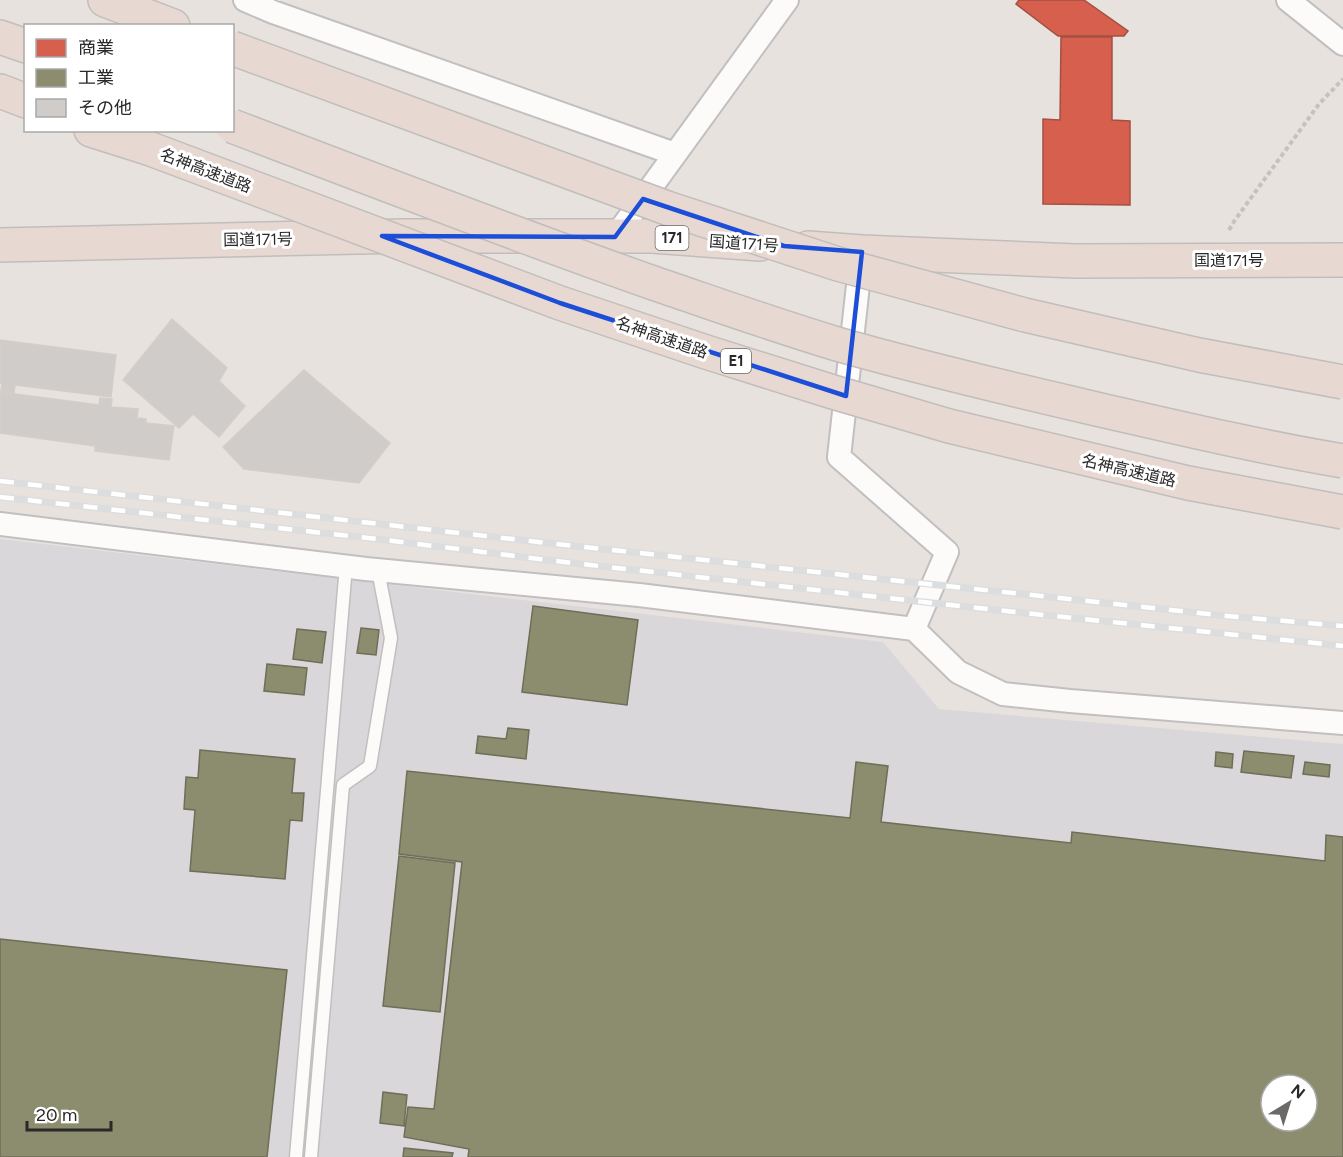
<svg xmlns="http://www.w3.org/2000/svg" width="1343" height="1157" font-family="Figtree,'Noto Sans JP',sans-serif">
	<style>
		.industrial { fill: #dad7da; fill-rule: evenodd }
		.shops { fill: #d6604d; stroke: #a25042; stroke-width: 1.5 }
		.industry { fill: #8c8c6e; stroke: #6e6e59; stroke-width: 1.5; fill-rule: evenodd }
		.building { fill: #d0ccc9; stroke: #d3ceca; stroke-width: 1.5 }
		.lines { fill: none; stroke-linecap: round; stroke-linejoin: round }
		.lane-casing { stroke: #c1bfc0; stroke-width: 15 }
		.street-casing { stroke: #c1bfc0; stroke-width: 26 }
		.highway-casing { stroke: #c0bebc; stroke-width: 36 }
		.path { stroke: #c3c2c2; stroke-width: 4; stroke-dasharray: 4.5 3; stroke-linecap: butt }
		.lane { stroke: #fcfbfa; stroke-width: 12 }
		.street { stroke: #fcfbfa; stroke-width: 22 }
		.highway { stroke: #e8d8d2; stroke-width: 33 }
		.rail-casing { stroke: #dcddde; stroke-width: 7 }
		.rail { stroke: #fff; stroke-width: 4.5; stroke-dasharray: 14; stroke-linecap: butt }
		.highway-bridge-casing { stroke: #c0bebc; stroke-width: 36; stroke-linecap: butt }
		.highway-bridge { stroke: #e8d8d2; stroke-width: 33 }
		.marked { fill: none; stroke: #1d4ed8; stroke-width: 4.5; stroke-linejoin: round }
		.labels { text-anchor: middle; stroke-width: 6; stroke-linejoin: round; paint-order: stroke }
		.shield { fill: #fff; stroke: #696969; stroke-width: 1.5 }
		.shield-label { font-size: 15px; font-weight: bold; fill: #292929 }
		.street-label { font-size: 16px; fill: #292929; stroke: #fff }
	</style>
	<rect width="100%" height="100%" fill="#e8e2de"/>
	<!-- industrial -->
	<path class="industrial" d="M0 539 883 642 939 709 1343 744V1157H0ZM1271 1085H1307V1121H1271Z"/>
	<!-- shops -->
	<path class="shops" d="M1019 0H1084L1128 31 1124 36H1058L1016 4Z
		M1061 37H1112V120L1130 121V205L1043 204V119L1060 120Z"/>
	<!-- industry -->
	<path class="industry" d="M533 606 638 620 627 705 522 692Z
		M361 628 379 630 376 655 357 653Z
		M297 629 326 632 322 663 293 659Z
		M267 664 307 668 304 695 264 691Z
		M508 728 529 730 526 759 476 753 478 736 506 739Z
		M200 750 295 759 292 793H304L302 821 290 820 285 879 190 871 195 810 184 809 186 777 198 778Z
		M1244 751 1294 756 1291 778 1241 772Z
		M1216 752 1233 754 1232 768 1215 766Z
		M856 762 888 766 881 822 1071 843 1072 832 1325 861 1326 835 1343 837V1157H468L469 1149 404 1137 408 1107 434 1109 462 862 399 854 407 771 850 818ZM1271 1085H1307V1121H1271Z
		M1305 762 1330 765 1329 777 1303 774Z
		M399 856 455 863 440 1012 383 1006Z
		M0 939 287 970 267 1157H0Z
		M383 1092 407 1095 404 1126 380 1123Z
		M404 1148 453 1153 452 1157H403Z"/>
	<!-- building -->
	<path class="building" d="M172 319 227 368 219 381 245 406 219 437 193 414 179 428 123 380Z
		M0 340 116 355 111 397 15 385 14 393 1 391 2 383H0Z
		M304 370 390 443 359 483 244 469 223 447Z
		M0 392 99 405 100 398 112 399 111 407 138 409 137 418 146 419V423L174 426 169 460 95 451V446L0 433Z"/>
	<g class="lines">
		<defs>
			<path id="lane" d="M296 1157 346 566
				M311 1157 343 785 370 766 391 638 378 570"/>
			<path id="street" d="M245 0 273 12 675 154
				M1288 0 1343 44
				M615 237 787 0
				M861 258 839 457 947 552 914 629 958 672 1003 694 1070 701 1343 723
				M0 524 366 569 639 595 914 629"/>
			<path id="highway" d="M105 0 173 26
				M0 37 26 46
				M0 91 26 101
				M91 130 148 148
				M0 245 404 236H652L760 244
				M808 248 862 252 1075 261 1343 260"/>
		</defs>
		<!-- lane casing -->
		<use href="#lane" class="lane-casing"/>
		<!-- street casing -->
		<use href="#street" class="street-casing"/>
		<!-- highway casing -->
		<use href="#highway" class="highway-casing"/>
		<!-- path -->
		<path class="path" d="M1229 230 1235 220 1319 104 1343 79"/>
		<!-- lane -->
		<use href="#lane" class="lane"/>
		<!-- street -->
		<use href="#street" class="street"/>
		<!-- highway -->
		<use href="#highway" class="highway"/>
		<defs>
			<path id="rail" d="M0 481 574 546 1227 616 1343 626
				M0 497 377 539 572 563 996 610 1343 646"/>
		</defs>
		<!-- rail casing -->
		<use href="#rail" class="rail-casing"/>
		<!-- rail -->
		<use href="#rail" class="rail"/>
		<defs>
			<path id="highway-bridge" d="M232 48 667 208 838 264 1025 315 1199 355 1343 382
				M232 126C374 180 516 235 659 285 718 305 777 326 837 344 921 368 1006 388 1092 408 1175 427 1259 447 1343 461
				M148 148 560 303 706 352 833 392 949 426 1188 483 1343 512"/>
		</defs>
		<!-- highway-bridge casing -->
		<use href="#highway-bridge" class="highway-bridge-casing"/>
		<!-- highway-bridge -->
		<use href="#highway-bridge" class="highway-bridge"/>
	</g>
	<!-- marked area -->
	<path class="marked" d="M643 199 784 246 862 252 846 396 560 303 382 236 615 237Z"/>
	<g class="labels">
		<!-- shield labels -->
		<g class="shield">
			<rect x="655.5" y="226" width="33" height="24" rx="4.5"/>
			<rect x="721" y="349" width="30" height="24" rx="4.5"/>
		</g>
		<g class="shield-label">
			<text x="672" y="243">171</text>
			<text x="736" y="366">E1</text>
		</g>
		<!-- street labels -->
		<g class="street-label">
			<text transform="translate(206 170) rotate(21)" y="6">名神高速道路</text>
			<text transform="translate(258 239) rotate(-1)" y="6">国道171号</text>
			<text transform="translate(744 243) rotate(4)" y="6">国道171号</text>
			<text x="1229" y="266">国道171号</text>
			<text transform="translate(662 337) rotate(19)" y="6">名神高速道路</text>
			<text transform="translate(1129 470) rotate(13)" y="6">名神高速道路</text>
		</g>
	</g>
	<!-- legend -->
	<rect x="24" y="24" width="210" height="108" fill="#ffffff" stroke="#a9a9a9" stroke-width="1.5"/>
	<rect x="36" y="39" width="30" height="18" fill="#d6604d" stroke="#a9a9a9" stroke-width="1.5"/>
	<text x="78" y="54" font-size="18" fill="#292929">商業</text>
	<rect x="36" y="69" width="30" height="18" fill="#8c8c6e" stroke="#a9a9a9" stroke-width="1.5"/>
	<text x="78" y="84" font-size="18" fill="#292929">工業</text>
	<rect x="36" y="99" width="30" height="18" fill="#d0ccc9" stroke="#a9a9a9" stroke-width="1.5"/>
	<text x="78" y="114" font-size="18" fill="#292929">その他</text>
	<!-- north arrow -->
	<g transform="translate(1289 1103) rotate(38)"><circle r="28" fill="#ffffff" stroke="#a9a9a9" stroke-width="1.5"/>
	<path d="M0-4.5L10 22L0 15L-10 22Z" fill="#6c6a68"/>
	<text y="-9" font-size="16" font-weight="bold" text-anchor="middle" fill="#292929">N</text>
	</g>
	<!-- scale -->
	<path d="M27 1121v9h84v-9" fill="none" stroke="#292929" stroke-width="3"/>
	<text x="36" y="1121" font-size="18" fill="#292929" stroke="#ffffff" stroke-width="4.5" paint-order="stroke">20 m</text>
</svg>
